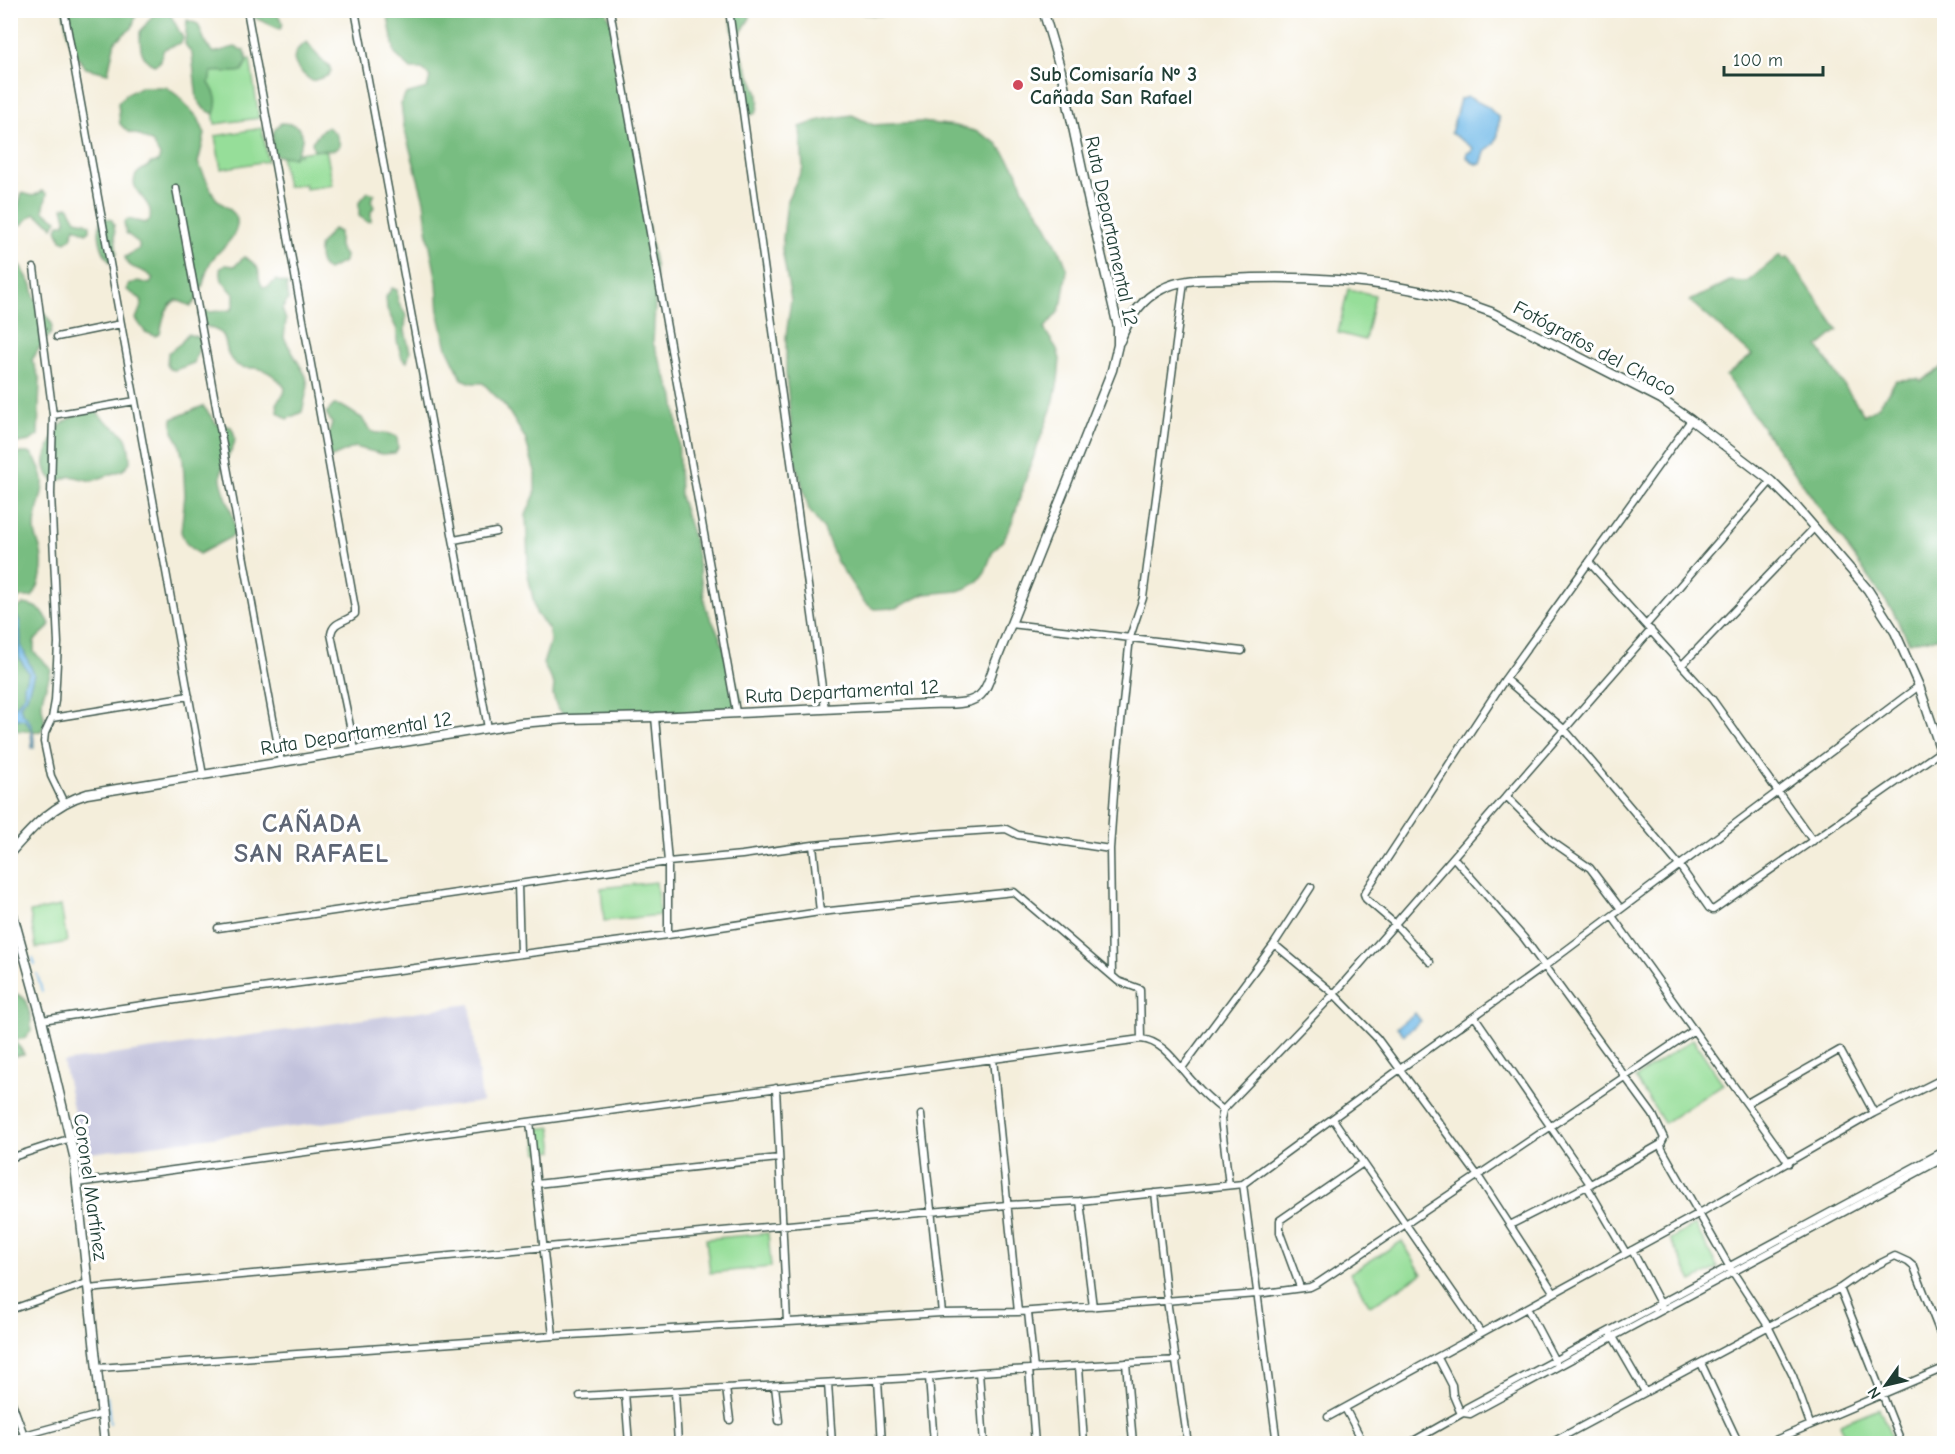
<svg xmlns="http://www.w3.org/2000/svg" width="1955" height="1454" font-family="'Comic Neue',sans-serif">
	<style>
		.industrial { fill: #c2c2dc }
		.green { fill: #96de99; stroke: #5a8e66; stroke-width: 1.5 }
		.forest { fill: #78bd81; stroke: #4c7d5a; stroke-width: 1.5 }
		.water { fill: #70b9e8; stroke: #487b8e; stroke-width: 1.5 }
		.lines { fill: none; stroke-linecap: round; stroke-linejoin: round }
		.stream { stroke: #70b9e8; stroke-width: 2 }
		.street-casing { stroke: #3f584d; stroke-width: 9 }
		.secondary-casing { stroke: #3f584d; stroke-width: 11 }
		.street { stroke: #fff; stroke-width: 6 }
		.secondary { stroke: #fff; stroke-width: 8 }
		.poi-dot { fill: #d1495b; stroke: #fff; stroke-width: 2 }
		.labels { text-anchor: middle; stroke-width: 6; stroke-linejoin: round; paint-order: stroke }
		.poi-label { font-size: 20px; font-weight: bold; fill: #1f3d34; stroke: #fff; text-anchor: start }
		.street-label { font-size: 20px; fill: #1f3d34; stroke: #fff }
		.district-label { font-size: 26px; font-weight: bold; letter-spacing: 1.5px; fill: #5e6675; stroke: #fff }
	</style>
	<rect width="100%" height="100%" fill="#fff"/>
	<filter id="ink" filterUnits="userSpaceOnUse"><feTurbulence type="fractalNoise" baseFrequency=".0167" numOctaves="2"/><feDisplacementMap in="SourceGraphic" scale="12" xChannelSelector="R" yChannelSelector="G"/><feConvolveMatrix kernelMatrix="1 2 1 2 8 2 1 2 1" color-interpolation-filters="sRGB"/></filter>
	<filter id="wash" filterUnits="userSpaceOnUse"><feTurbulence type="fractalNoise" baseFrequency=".008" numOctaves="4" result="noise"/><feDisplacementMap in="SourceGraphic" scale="24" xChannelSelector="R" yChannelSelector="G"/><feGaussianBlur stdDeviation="1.35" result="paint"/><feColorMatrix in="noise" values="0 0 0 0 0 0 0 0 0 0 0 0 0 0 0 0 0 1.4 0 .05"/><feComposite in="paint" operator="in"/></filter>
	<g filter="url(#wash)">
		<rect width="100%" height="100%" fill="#f4eedb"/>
		<!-- industrial -->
		<path class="industrial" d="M470 1004 482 1102 83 1154 63 1062Z"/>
		<!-- green -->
		<path class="green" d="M250 59 259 118 215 124 206 65Z
			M262 128 268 161 221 169 215 136Z
			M326 149 333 185 306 189 305 184 287 187 281 156 299 153 300 156V153Z
			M1348 289 1375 295 1365 340 1338 333Z
			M656 882 660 915 604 921 601 888Z
			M61 906 67 942 36 948 30 912Z
			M1693 1039 1723 1084 1664 1123 1635 1078Z
			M551 1127 554 1151 538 1153 535 1129Z
			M1695 1225 1718 1268 1692 1281 1670 1239Z
			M768 1233 771 1267 710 1273 706 1239Z
			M1402 1241 1422 1274 1370 1306 1350 1273Z
			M1879 1408 1894 1443H1849L1840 1424Z"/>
		<!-- forest -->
		<path class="forest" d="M63 11H137L132 28 115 41 108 73 86 68 71 49Z
			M162 11 170 14 183 38 181 43 164 49 159 63 154 65C140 59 140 46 140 32L153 15Z
			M253 11H276L283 24 280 29 255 18Z
			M387 11H606L613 26 655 265 656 288 653 343 674 397 678 430 680 496 694 540 706 608 720 637 742 699V710L688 714 655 712 565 715 557 707 553 695 554 684 543 664 550 642 549 630 536 613 527 570 528 559 526 515 535 494V471L525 438 506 407 483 383H472L462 379 447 348 439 315 437 282 428 236 424 201 404 127 401 104 406 94 427 88 430 77 422 69H411L395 54Z
			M730 11H750V18L739 36C740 47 743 60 748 71 754 85 763 97 756 113L751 115 743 107Z
			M859 11H969L967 12 938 15 897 11 880 15 864 14Z
			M187 20 198 24 206 44 213 53 235 47 245 51 247 62 242 71C231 74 222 70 211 72L209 83C216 94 219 101 214 114L204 109 197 99 192 54 185 44Z
			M307 42 321 60 329 65 331 71 327 76 312 81C296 70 284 55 307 42Z
			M140 87H166L178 96 198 118 205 134 198 163C204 174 209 186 215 197 225 210 245 211 234 234 228 246 216 252 210 263 203 277 204 294 191 306L177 300C164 306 163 321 160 334L155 336 145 332 136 319 142 304 141 299 127 290 128 285 138 281 150 284 153 279C146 267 128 272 125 257L139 249V243L126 233 124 222 128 219 145 223 150 220C150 217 151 214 150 210 148 199 128 189 136 175 140 169 147 169 151 163L158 162 160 156 153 143 139 135 128 132 120 124 118 103 125 95Z
			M852 115 873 125 921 122 956 126 978 132 997 143 1017 171 1024 192 1043 219 1063 257 1067 270 1062 302 1058 312 1044 329 1057 349 1060 359 1058 381 1053 404 1026 478 1013 520 1004 539 993 551 985 572 978 581 969 587 958 591 925 594 896 608 874 609 864 602 837 562 824 530 809 510 794 456 786 373V336L791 300 782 249 787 200 803 168 800 127 820 120Z
			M281 123C306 123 307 139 294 157L277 156 273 152C272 140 270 131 281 123Z
			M328 127 336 134 340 145C333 155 324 148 314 151L312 142 323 129Z
			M43 191 47 194 43 211 57 220 53 227 51 224 35 214 30 217 22 225 16 223 14 219 22 193 33 196Z
			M368 192 375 194 371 200 374 207 371 212V221L368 222 359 216V202Z
			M68 206 76 220 86 222 90 225V230L86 233 75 227 71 238 66 242 61 240 57 229 59 224H65L66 219 63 208Z
			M102 217 112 220 114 225 117 254 110 262C100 250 96 232 102 217Z
			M333 229 339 232V247L345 256 344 262 328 270C318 266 319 256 319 246Z
			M10 234 15 257 32 285 34 296 52 324 51 334 43 342 32 360 40 380 38 435 30 441 11 444Z
			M1780 255 1784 260 1788 257 1838 330 1818 347 1864 415 1879 406 1896 380 1919 379 1921 381 1944 366V637L1909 642 1892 610 1726 376 1752 355 1690 301 1730 281 1747 282Z
			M244 257C268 270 253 273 263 287H268L276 280 287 284 288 300 282 309 286 320 284 338 306 376 308 386 302 412 287 419 278 412 277 402 284 394 285 388C279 379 267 369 255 368 248 368 243 369 237 365 222 355 229 338 221 333 211 326 199 328 199 313L204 310 209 312 231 310 234 305V294L222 281 220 269 225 265 235 266Z
			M392 288 397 290 398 301 406 315 405 331 410 352 407 362 402 358 397 341V330L387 309 386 297Z
			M187 334 198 337 201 342 194 363 175 370 170 369 167 365 168 353 181 343Z
			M334 405C346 405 352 414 362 418 375 443 379 427 397 437L398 448 395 453 382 454 355 447 330 458 327 439 332 423 326 413Z
			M203 406 217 424 231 427C244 449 219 456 221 479 223 495 240 524 233 536L199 554 186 543 181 532 185 495 183 460 179 442 173 432 172 419Z
			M92 409C99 412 101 418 107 422 127 435 129 438 130 462L123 470 92 481 71 476 56 482C41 471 43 460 50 445 53 439 55 432 59 427 66 419 82 412 92 409Z
			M20 453H31C56 488 35 495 35 529 35 538 40 545 41 552 44 567 41 585 32 597H21L11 604V458Z
			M23 604C36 605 45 612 50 624L47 629 34 641V652L51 669C50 680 42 691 42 703 41 714 49 721 41 731 30 733 22 730 11 730V614Z
			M17 994 25 999 31 1017V1031L25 1038 15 1040 24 1054 11 1057V998Z"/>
		<!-- water -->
		<path class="water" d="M1468 97 1488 107 1499 118 1498 135 1494 144 1486 150 1481 164C1474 165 1470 162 1466 156L1467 153 1472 151 1473 148 1451 133 1460 99Z
			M11 606 20 622 21 645 34 674 27 697 20 705 22 713C34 722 34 734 34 748H32L31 729 25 720 11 718V712L24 695V684L29 673 19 658 18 640 16 624 11 614Z
			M1415 1013 1421 1021 1404 1035 1397 1027Z"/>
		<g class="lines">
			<!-- stream -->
			<path class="stream" d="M33 958 35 965
				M37 974 42 991
				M107 1396 110 1423"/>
		</g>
	</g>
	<g filter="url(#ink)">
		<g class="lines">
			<defs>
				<path id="street" d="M64 10 203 775
					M247 10 355 608V614C346 622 333 621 331 634L355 750
					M355 10 488 728
					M610 10 736 712
					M729 10 825 709
					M176 188 281 762
					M34 268 53 415 51 494 58 643 55 701 52 718 45 733 44 742 51 776 64 803
					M57 337 121 324
					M53 415 135 401
					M454 540 496 532
					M1589 562 1712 699 1813 841
					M1011 624 1242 651
					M1646 625 1771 481
					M1682 665 1814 528
					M1505 679 1565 730 1679 865 1709 908 1713 910 1941 751
					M655 717 668 862V935
					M52 718 189 696
					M1507 797 1551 841 1590 868 1621 909
					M813 845 820 912
					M1454 858 1524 938 1653 1115 1664 1138 1661 1144 1662 1149 1729 1266 1768 1326 1793 1376 1810 1424
					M518 884 520 953
					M1612 916 1789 1163
					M218 928 668 862 742 855 813 845 931 834 1006 829 1018 835 1110 849
					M1274 944 1334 994 1377 1038 1478 1176 1554 1293
					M1430 962 1394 923 1366 899 1364 894 1505 679 1691 420
					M1112 974 1110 849 1115 779 1130 637 1143 598 1184 282
					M1475 1017 1590 1184
					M42 1020 223 993 668 935 820 912 1014 892 1118 981 1140 989 1141 1039
					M993 1059 1018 1312
					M1182 1068 1274 944 1311 887
					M776 1088 787 1322
					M1747 1103 1840 1050 1874 1113
					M921 1115 942 1313
					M1333 1119 1481 1333
					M530 1122 553 1336
					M10 1158 71 1138
					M77 1183 1141 1039C1165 1041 1179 1068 1195 1084 1203 1093 1213 1102 1223 1110
					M536 1184 779 1158
					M1243 1184 1277 1444
					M1229 1185 1221 1119 1223 1110 1334 994 1651 630
					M1587 1186 1626 1253
					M1155 1193 1167 1300 1188 1444
					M1080 1201 1093 1307
					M1510 1225 1587 1186 1661 1144
					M1632 1250 1662 1307
					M1300 1287 1280 1233V1220L1363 1163
					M1840 1288 1902 1444
					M88 1289 1007 1205 1080 1201 1243 1184 1400 1069 1545 966 1919 686
					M1527 1308 1556 1363
					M10 1310 87 1283
					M1028 1312 1034 1369
					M1612 1335 1645 1392
					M1438 1358 1452 1385 1453 1395 1461 1414
					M1126 1363 1133 1443
					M1701 1363 1739 1444
					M1079 1366 1084 1444
					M98 1368 553 1336 942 1313 1018 1312 1257 1294 1310 1287 1318 1283 1694 1030
					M1029 1369 1035 1444
					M979 1372 984 1444
					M929 1377 934 1444
					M878 1380 882 1444
					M828 1383 832 1444
					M775 1386 779 1421
					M726 1388 730 1420
					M675 1391 678 1444
					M625 1393 629 1444
					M580 1396 929 1377 979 1372 1177 1360
					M10 1397 24 1435
					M1345 1408 1364 1444
					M1463 1413 1470 1414 1944 1158
					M1328 1417 1698 1214 1874 1113 1944 1078
					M10 1439 102 1414
					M1111 1444 1188 1441
					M1408 1444 1463 1413 1466 1408 1944 1151
					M1549 1444 1840 1288 1863 1272 1895 1256 1908 1262 1914 1267 1944 1343
					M1766 1444 1944 1368"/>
				<path id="secondary" d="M1120 341C1128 320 1141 299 1162 289 1182 278 1207 280 1229 279 1314 275 1411 281 1491 312L1661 399 1691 420 1771 481 1794 504 1851 570 1868 590 1895 632 1919 686 1944 760
					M10 853C33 827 53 804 87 794L520 723 569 719 655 717 927 704C944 703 973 707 983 692 989 684 991 673 995 664L1112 370 1118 345V327L1090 207 1061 71 1043 10
					M10 904 42 1020 74 1156 105 1444"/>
			</defs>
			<!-- street casing -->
			<use href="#street" class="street-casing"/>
			<!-- secondary casing -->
			<use href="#secondary" class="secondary-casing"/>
			<!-- street -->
			<use href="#street" class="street"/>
			<!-- secondary -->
			<use href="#secondary" class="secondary"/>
		</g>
	</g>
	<!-- markers -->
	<circle class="poi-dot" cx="1018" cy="85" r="6"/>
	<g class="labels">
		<!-- poi labels -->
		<g class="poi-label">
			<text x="1030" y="81">Sub Comisaría Nº 3<tspan x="1030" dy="23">Cañada San Rafael</tspan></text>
		</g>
		<!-- street labels -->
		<g class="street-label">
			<text transform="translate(1112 231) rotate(78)" y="7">Ruta Departamental 12</text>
			<text transform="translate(1595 348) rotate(28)" y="7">Fotógrafos del Chaco</text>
			<text transform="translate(842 691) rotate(-3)" y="7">Ruta Departamental 12</text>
			<text transform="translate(356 733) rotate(-9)" y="7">Ruta Departamental 12</text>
			<text transform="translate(91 1187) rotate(82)" y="7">Coronel Martínez</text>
		</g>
		<!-- district labels -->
		<g class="district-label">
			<text x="312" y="832">CAÑADA<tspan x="312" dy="30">SAN RAFAEL</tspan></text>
		</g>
	</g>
	<!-- margin -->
	<rect width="1955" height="1454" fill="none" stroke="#fff" stroke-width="36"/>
	<!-- north arrow -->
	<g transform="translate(1886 1385) rotate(236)" stroke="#ffffff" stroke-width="4.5" paint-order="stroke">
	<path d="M0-4.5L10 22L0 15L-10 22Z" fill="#1f3d34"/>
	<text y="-9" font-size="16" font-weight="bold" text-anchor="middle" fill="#1f3d34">N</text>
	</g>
	<!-- scale -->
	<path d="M1724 66v9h99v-9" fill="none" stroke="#1f3d34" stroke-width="3"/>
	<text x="1733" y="66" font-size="18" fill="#1f3d34" stroke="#ffffff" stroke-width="4.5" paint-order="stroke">100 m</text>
</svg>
